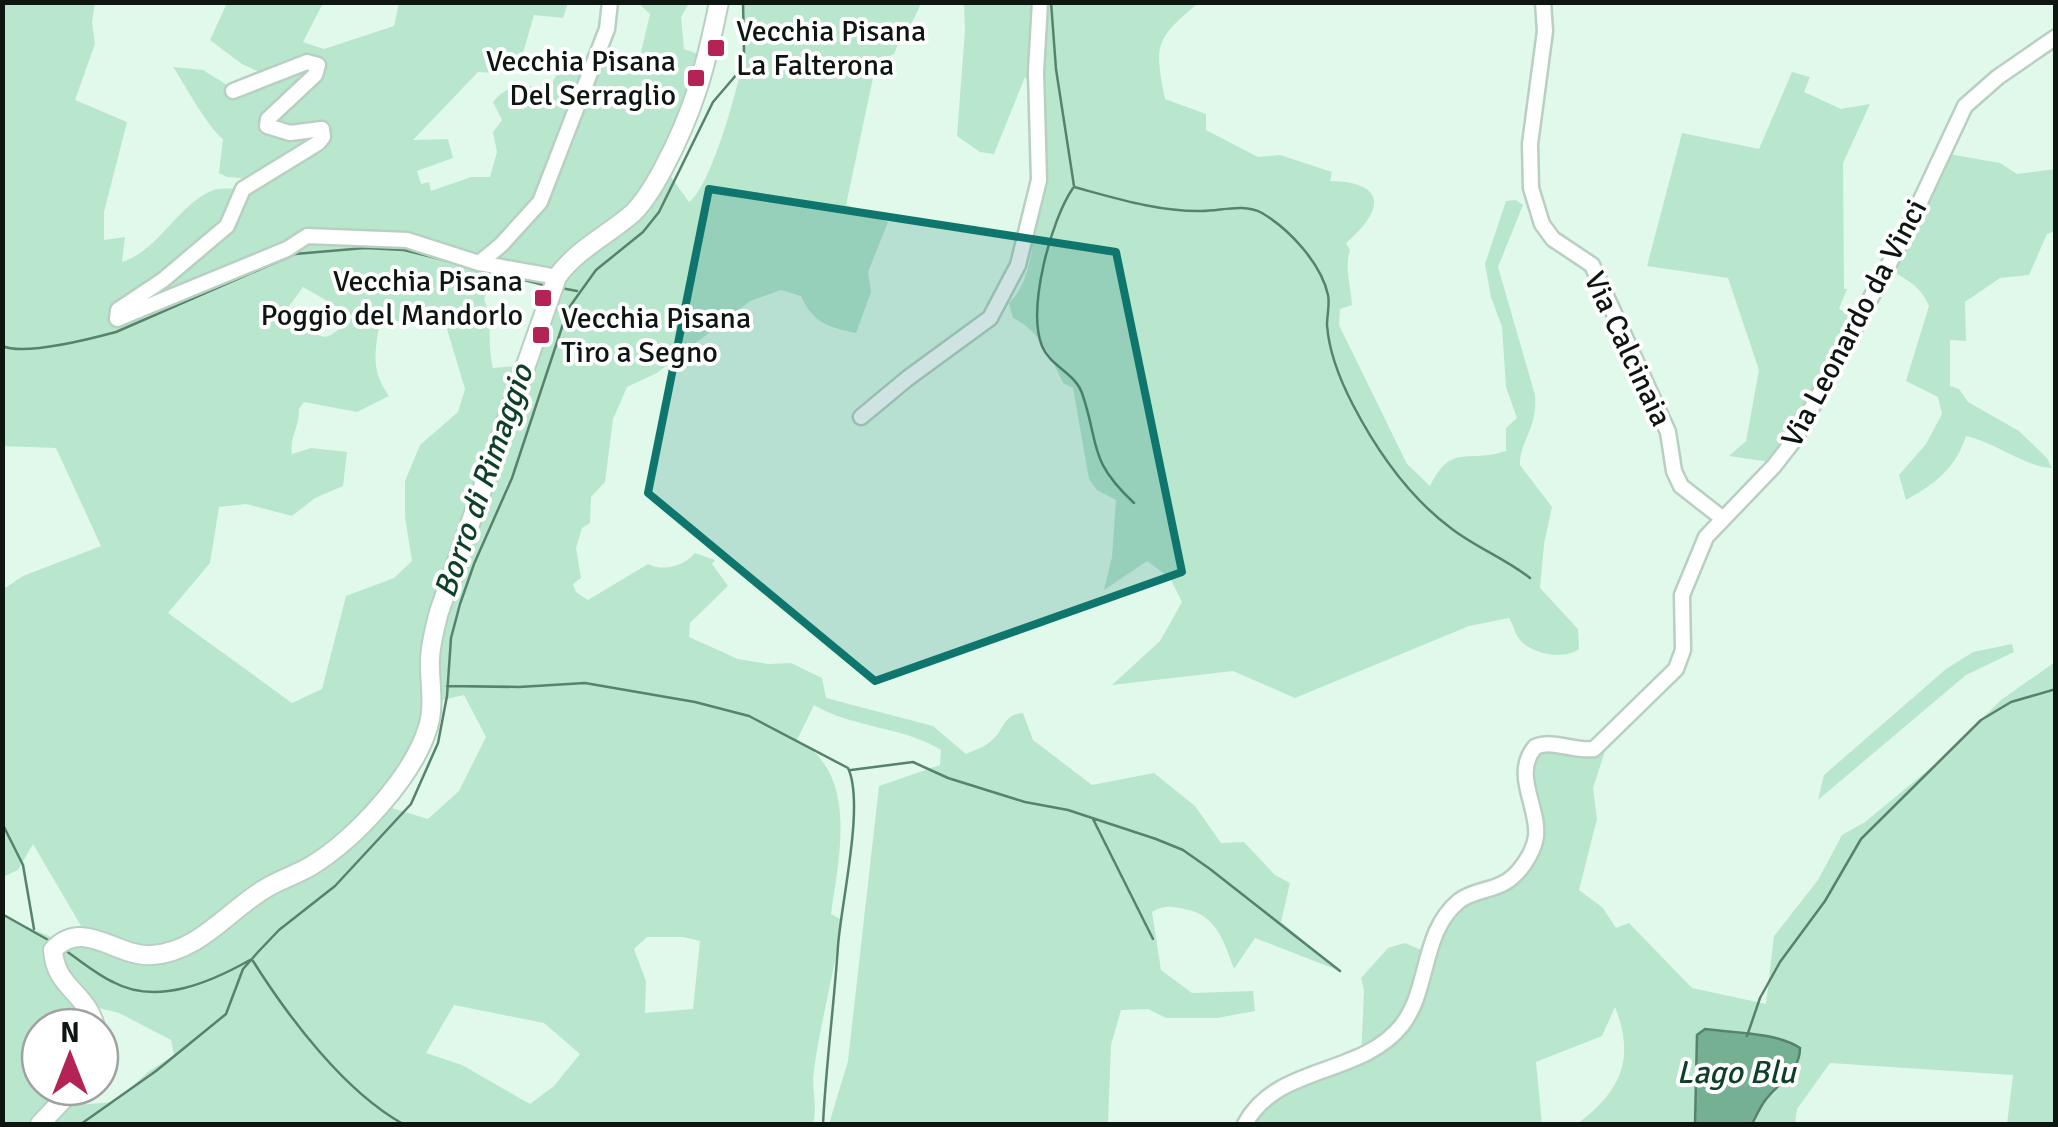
<svg xmlns="http://www.w3.org/2000/svg" width="2058" height="1127" font-family="Signika,sans-serif">
	<style>
		.green { fill: #b8e7ce; fill-rule: evenodd }
		.water { fill: #76b093; stroke: #57826c; stroke-width: 2.5 }
		.lines { fill: none; stroke-linecap: round; stroke-linejoin: round }
		.stream { stroke: #57826c; stroke-width: 2.5 }
		.minor-casing { stroke: #b8d0c2; stroke-width: 19 }
		.major-casing { stroke: #b8d0c2; stroke-width: 22 }
		.minor { stroke: #fff; stroke-width: 14 }
		.major { stroke: #fff; stroke-width: 18 }
		.marked { fill: #0f766e; fill-opacity: 0.2; stroke: #0f766e; stroke-width: 8; stroke-linejoin: round }
		.poi-dot { fill: #b32356; stroke: #fff; stroke-width: 4 }
		.labels { text-anchor: middle; stroke-width: 8; stroke-linejoin: round; paint-order: stroke }
		.poi-label { font-size: 30px; fill: #0e1612; stroke: #fff; text-anchor: start }
		.street-label { font-size: 30px; fill: #0e1612; stroke: #fff }
		.water-label { font-size: 32px; font-style: italic; fill: #0e3f2b; stroke: #fff }
	</style>
	<rect width="100%" height="100%" fill="#e1f9eb"/>
	<!-- green -->
	<path class="green" d="M921 2C915 23 901 34 894 54L885 58 873 78 846 205 888 222 868 272 871 292 856 333C828 327 813 323 801 296L781 290 750 301 657 373 627 387 613 419 605 482 591 497 590 523 582 528 576 548 581 578 573 584 576 592 588 600 648 564C664 572 684 566 695 553L715 560 712 564 728 586 690 623 689 637 738 659 768 664 791 663 822 678 826 698 933 726 966 754C974 750 985 747 991 741 1005 730 1002 715 1023 713L1033 740 1092 785 1154 773 1195 806 1221 843 1244 842 1275 875 1290 883 1281 922 1340 971 1255 938 1234 969C1224 941 1216 914 1184 909 1171 906 1164 905 1152 912L1161 970 1192 993 1253 991 1255 1011 1217 1018H1166L1148 1009 1121 1010 1111 1045 1108 1124H829L848 1061 879 786 940 765 941 750C902 726 852 728 814 705L797 740C859 772 839 858 831 914L842 920C835 970 821 1019 814 1070 811 1090 818 1105 813 1124H3L2 916 51 937 53 949 87 936 33 844 18 870 3 877 2 590 23 576 101 546 56 448 3 446V3H95L92 22 95 44 75 100 127 122 104 212V240L125 237 122 262C158 251 176 207 211 191 219 187 234 189 243 189L253 179 227 177 219 173 223 139C207 127 186 86 173 67L203 70 232 88 268 76 242 64 210 40 227 3H323L303 42 324 49 394 26 399 3H568L563 18 534 15 523 53 495 73 478 72 413 140 448 139 453 158 417 171 421 184 429 182 431 191 471 177H490L497 152 493 132 502 120 493 102C510 82 525 84 548 90L567 57 588 74 611 60 636 73 650 14 638 3H689L681 17 684 49 707 57 664 167 689 202C711 188 742 77 744 50 744 34 743 18 743 3ZM499 265 557 277 526 365 493 368C487 344 493 322 484 299ZM303 287 353 316C314 355 328 327 288 327L284 313ZM424 313 444 319 465 389 458 412 420 445 405 481V517L412 561 394 578 346 596 322 689 292 703 168 613 210 563 219 507 246 504 292 516 315 498 343 486 347 452 311 448 292 454C289 437 300 426 299 409L304 402 357 412 389 396C372 372 374 356 379 327ZM464 695 486 737 459 791 428 819 382 805 429 725 430 703ZM647 937H683L700 941 693 1009 645 1013 646 981 634 949ZM87 1005 119 1013 171 1040 174 1055 148 1072 115 1102 62 1106 75 1087H40V1027H95ZM454 1005 544 1023 580 1054 554 1086 530 1104 462 1065 426 1053Z
		M964 3H1198C1155 40 1154 44 1165 99L1206 114V130L1258 157 1280 155 1332 172 1330 181C1388 182 1384 211 1346 243L1350 250C1344 270 1351 284 1352 305L1340 309 1339 325 1407 464 1430 486C1452 442 1467 464 1506 451V428L1517 418 1506 387 1502 327 1491 297 1485 264 1506 201 1516 200 1523 205 1498 267 1535 395C1538 429 1519 442 1520 465L1552 507 1544 544 1540 588 1578 629 1579 649C1564 660 1533 655 1520 640 1515 634 1513 624 1509 618L1469 626 1295 698 1233 671 1112 685 1160 641 1182 602 1170 578 1147 561 1104 590 1112 557 1116 500 1097 490 1089 479 1073 388 1063 383C1052 358 1038 329 1013 318L1009 303C1024 288 1028 270 1032 250L1025 246 1042 165 1033 91 1025 77 994 154 980 152 957 136 965 30Z
		M1792 72 1810 77 1804 92 1841 109 1870 104 1843 163 1844 289H1847L1839 309 1860 319 1777 463 1729 456 1746 441 1759 370 1728 278 1647 266 1682 133 1759 149Z
		M1943 153 2000 163 2017 174 2055 169V231L2047 234 2029 275 2000 278 1965 302 1966 341 1950 340V386L1959 389 1968 402 2019 431 2047 458 2052 468C2025 467 1995 442 1966 436 1956 468 1935 484 1906 500L1899 475 1926 444 1942 414 1938 397 1906 381 1929 306C1921 286 1905 278 1887 269Z
		M2012 644 2014 652 1966 675 1818 800 1824 775 1946 669 1973 652Z
		M2055 662V1124H2007L2013 1075 1830 1063 1797 1109 1795 1124H1752L1765 1099 1776 1092 1696 1116 1695 1124H1577C1620 1092 1636 1060 1615 1007L1602 1036 1536 1062 1542 1124H1245L1274 1090 1361 1059 1364 990 1361 978 1388 948 1405 943 1428 953 1458 902 1504 884 1536 836 1527 794 1535 747 1578 751 1611 733 1593 788 1597 819 1579 890 1603 908 1616 928 1629 923 1692 988 1766 1004 1774 936 1818 880 1842 835 1865 822 1939 761 2001 700Z"/>
	<!-- water -->
	<path class="water" d="M1705 1029C1733 1033 1776 1032 1800 1048 1800 1073 1776 1084 1764 1102 1759 1109 1756 1117 1752 1124H1695L1697 1035Z"/>
	<g class="lines">
		<!-- stream -->
		<path class="stream" d="M1051 2 1056 69 1074 186
			M1074 187C1115 198 1159 212 1202 211 1221 211 1244 203 1262 213 1289 229 1321 263 1328 295 1330 304 1327 315 1327 325 1329 353 1340 380 1353 405 1377 451 1410 498 1452 529 1477 548 1506 559 1530 578
			M1073 188C1051 220 1027 308 1042 346 1050 366 1075 373 1082 393 1100 445 1087 459 1134 503
			M561 288 577 291
			M2 346C26 356 90 339 116 332L295 254 365 248 404 250 548 286
			M447 686 519 687 585 683 695 702 749 716 848 768C865 804 841 903 838 946 834 1005 826 1065 823 1124
			M851 770 913 762 948 778 1025 802 1068 810 1156 839 1183 850 1210 869 1340 971
			M1093 819 1153 939
			M2 823 23 865 34 929
			M2 914 50 941
			M66 951C81 961 96 974 113 982 157 1006 211 982 250 960
			M253 961C289 1018 344 1091 403 1124
			M1747 1036 1760 998 1780 962 1825 901 1861 839 1981 720 2011 702 2056 689
			M81 1124 156 1071 226 1014 243 969 258 952 279 930 335 886 411 804 438 743 447 696 451 638 460 604 474 564 512 478 568 309 596 270 643 232 659 212 713 102 737 74 744 53 743 2"/>
		<defs>
			<path id="minor" d="M1543 2 1545 31 1530 144 1531 188 1542 224 1553 239 1592 265 1668 432 1674 471 1681 486 1722 518
				M233 91 307 62 318 65 315 75 268 119 267 126 290 133 322 129 323 137 318 143 243 189 227 226 163 280 118 310 117 319 287 249 307 236 407 240 479 263 557 277
				M479 263 501 245 540 202 607 29 610 2
				M861 417 908 378 990 318 1018 265 1039 180 1036 72 1040 2
				M1245 1124C1277 1064 1361 1077 1402 1025 1430 989 1421 932 1459 901 1472 891 1488 891 1502 884 1518 877 1534 853 1536 836 1539 806 1512 775 1535 747 1554 739 1574 752 1594 749L1676 669 1683 650 1682 595 1706 537 1774 466 1795 439 1904 236 1965 106 1998 77 2056 37"/>
			<path id="major" d="M95 1027C88 993 55 988 53 950 84 917 117 958 152 955 198 952 227 912 263 890 278 880 296 875 311 866 355 839 413 777 428 727 435 705 429 680 430 658 431 642 435 627 439 612L557 277C577 249 608 235 633 213 646 200 655 184 663 169 694 111 706 66 719 2
				M40 1124 75 1087"/>
		</defs>
		<!-- minor casing -->
		<use href="#minor" class="minor-casing"/>
		<!-- major casing -->
		<use href="#major" class="major-casing"/>
		<!-- minor -->
		<use href="#minor" class="minor"/>
		<!-- major -->
		<use href="#major" class="major"/>
	</g>
	<!-- marked area -->
	<path class="marked" d="M709 189 1116 252 1182 572 875 681 648 493Z"/>
	<!-- markers -->
	<g class="poi-dot">
		<rect x="706" y="38" width="20" height="20" rx="5"/>
		<rect x="686" y="68" width="20" height="20" rx="5"/>
		<rect x="533" y="288" width="20" height="20" rx="5"/>
		<rect x="531" y="325" width="20" height="20" rx="5"/>
	</g>
	<g class="labels">
		<!-- poi labels -->
		<g class="poi-label">
			<text x="736" y="41">Vecchia Pisana<tspan x="736" dy="34">La Falterona</tspan></text>
			<text x="676" y="71" text-anchor="end">Vecchia Pisana<tspan x="676" dy="34">Del Serraglio</tspan></text>
			<text x="523" y="291" text-anchor="end">Vecchia Pisana<tspan x="523" dy="34">Poggio del Mandorlo</tspan></text>
			<text x="561" y="328">Vecchia Pisana<tspan x="561" dy="34">Tiro a Segno</tspan></text>
		</g>
		<!-- street labels -->
		<g class="street-label">
			<text transform="translate(1854 323) rotate(-62)" y="10">Via Leonardo da Vinci</text>
			<text transform="translate(1628 349) rotate(65)" y="10">Via Calcinaia</text>
		</g>
		<!-- water labels -->
		<g class="water-label">
			<text transform="translate(483 481) rotate(-71)" y="11">Borro di Rimaggio</text>
			<text x="1736" y="1083">Lago Blu</text>
		</g>
	</g>
	<!-- border -->
	<rect width="2058" height="1127" fill="none" stroke="#0e1612" stroke-width="10"/>
	<!-- north arrow -->
	<g transform="translate(70 1057)"><circle r="48" fill="#ffffff" stroke="#9fa2a0" stroke-width="2.5"/>
	<path d="M0-8L18 38L0 25L-18 38Z" fill="#b32356"/>
	<text y="-15" font-size="28" font-weight="bold" text-anchor="middle" fill="#0e1612">N</text>
	</g>
</svg>
